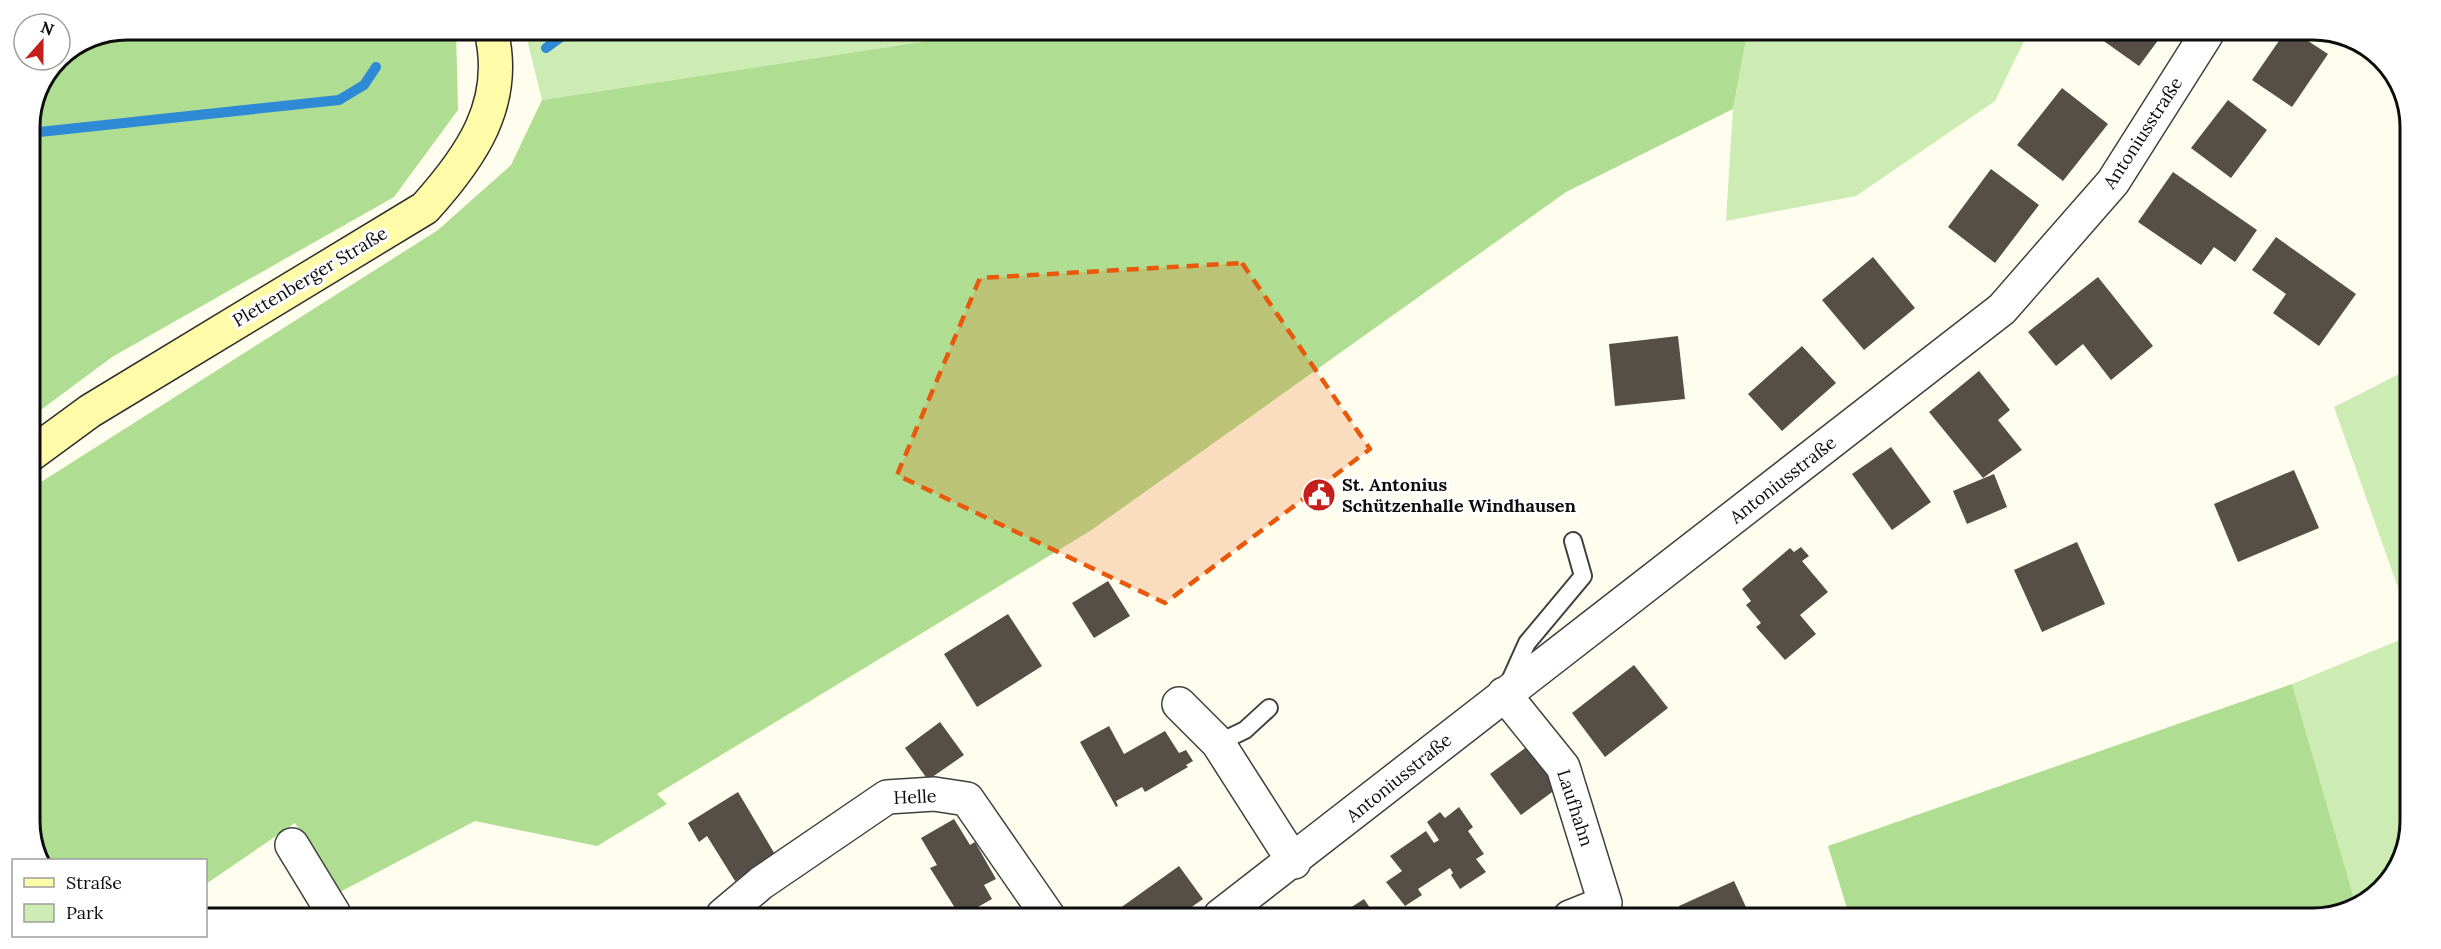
<svg xmlns="http://www.w3.org/2000/svg" width="2441" height="949" font-family="Lora,serif">
	<style>
		.green { fill: #cdecb4 }
		.forest { fill: #afde92 }
		.lines { fill: none; stroke-linecap: round; stroke-linejoin: round }
		.stream { stroke: #2f8ad6; stroke-width: 10 }
		.building { fill: #564f48 }
		.lane-casing { stroke: #404040; stroke-width: 20 }
		.street-casing { stroke: #404040; stroke-width: 36 }
		.secondary-casing { stroke: #2f2f2f; stroke-width: 36 }
		.lane { stroke: #fff; stroke-width: 16 }
		.street { stroke: #fff; stroke-width: 33 }
		.secondary { stroke: #fffba8; stroke-width: 33 }
		.marked { fill: #e8590c; fill-opacity: 0.2; stroke: #e8590c; stroke-width: 4.5; stroke-dasharray: 12 8; stroke-linejoin: round }
		.labels { text-anchor: middle; stroke-width: 6; stroke-linejoin: round; paint-order: stroke }
		.street-label { font-size: 18px; fill: #0d0d0d; stroke: #fff }
		.poi-label { font-size: 18px; font-weight: bold; fill: #0d0d0d; stroke: #fff; text-anchor: start }
		.rim { fill: none; stroke: #0d0d0d; stroke-width: 3 }
	</style>
	<rect width="100%" height="100%" fill="#fffded"/>
	<!-- green -->
	<path class="green" d="M525 31 986 32 542 100Z
		M1747 34 2027 35 1995 101 1856 196 1726 221 1733 109Z
		M2409 369 2407 613 2334 407Z
		M2407 637 2406 853 2373 899 2356 905 2292 684Z"/>
	<!-- forest -->
	<path class="forest" d="M127 30 456 31 458 110 394 197 112 357 30 418V121L60 58Z
		M986 32 1747 34 1733 109 1566 192 1090 531 657 794 667 804 597 846 475 821 338 893 295 823 206 884V860H42L30 828V489L438 230 511 165 542 100Z
		M2292 684 2356 905 2314 919 1850 918 1828 846Z"/>
	<g class="lines">
		<!-- stream -->
		<path class="stream" d="M546 48 569 31
			M30 133 339 100 364 85 376 67"/>
	</g>
	<!-- building -->
	<path class="building" d="M2100 35H2162L2139 66 2098 37Z
		M2283 35H2299L2328 54 2292 107 2252 80Z
		M2062 88 2108 124 2063 181 2017 145Z
		M2228 100 2267 130 2231 178 2191 148Z
		M1991 169 2039 205 1995 263 1948 227Z
		M2173 172 2257 230 2235 262 2214 247 2201 265 2138 222Z
		M2276 237 2356 294 2319 346 2273 313 2286 294 2252 270Z
		M1873 257 1915 308 1864 350 1822 300Z
		M2098 277 2153 346 2111 380 2083 344 2056 366 2028 332Z
		M1678 336 1685 399 1615 406 1609 344Z
		M1802 346 1836 383 1782 431 1748 394Z
		M1979 371 2010 410 1998 420 2022 450 1983 478 1929 412Z
		M1891 447 1931 502 1892 530 1852 474Z
		M2294 470 2319 528 2238 562 2214 504Z
		M1994 474 2007 507 1967 524 1953 491Z
		M2077 542 2105 604 2042 632 2014 570Z
		M1801 547 1809 556 1802 561 1828 592 1800 615 1816 634 1785 660 1756 627 1761 623 1746 605 1751 601 1742 589 1790 548 1794 552Z
		M1108 581 1130 616 1094 638 1072 603Z
		M1008 614 1042 666 977 707 944 654Z
		M1634 665 1668 708 1605 757 1572 713Z
		M940 722 964 755 928 780 905 748Z
		M1109 726 1124 754 1165 731 1179 753 1186 750 1193 761 1186 765 1188 767 1145 792 1142 787 1116 801 1118 806 1116 807 1080 742Z
		M1528 746 1559 787 1521 815 1490 774Z
		M738 792 776 856 735 881 707 836 699 842 688 823Z
		M1459 807 1473 827 1468 831 1484 854 1476 859 1486 872 1460 889 1451 875 1453 873 1450 868 1418 889 1422 895 1405 906 1386 882 1402 871 1390 856 1426 831 1434 843 1439 840 1427 822 1440 812 1445 818Z
		M954 819 970 845 975 842 996 879 984 885 992 899 962 916H960L930 868 937 865 921 838Z
		M1179 866 1203 899 1179 916H1109Z
		M1734 881 1751 918 1684 917 1679 906Z
		M1364 899 1376 917H1336Z
		M633 907 639 915H621Z"/>
	<g class="lines">
		<defs>
			<path id="lane" d="M1508 685 1527 643 1583 576 1573 541
				M1218 743 1245 730 1269 708"/>
			<path id="street" d="M1504 694 1563 767 1605 903 1570 917
				M1179 704 1218 743 1294 862
				M292 845 334 914
				M723 915 761 883 887 797 934 794 967 799 1048 916
				M1220 916 2002 309 2113 182 2206 35"/>
			<path id="secondary" d="M30 455 90 411 425 208C471 157 509 103 491 31"/>
		</defs>
		<!-- lane casing -->
		<use href="#lane" class="lane-casing"/>
		<!-- street casing -->
		<use href="#street" class="street-casing"/>
		<!-- secondary casing -->
		<use href="#secondary" class="secondary-casing"/>
		<!-- lane -->
		<use href="#lane" class="lane"/>
		<!-- street -->
		<use href="#street" class="street"/>
		<!-- secondary -->
		<use href="#secondary" class="secondary"/>
	</g>
	<!-- marked area -->
	<path class="marked" d="M1242 263 1370 449 1165 603 897 475 980 278Z"/>
	<!-- icons -->
	<defs>
		<symbol id="civic-disc" viewBox="-11 -11 22 22"><circle r="9.5" fill="#c61e1b" stroke="#fff"/><path d="M-.6-6.5H3V-4.5H.6V-3L4-1V1h2V6H-6V1h2V-1L-.6-3ZM-1.2 2.5V6h2.4V2.5Z" fill="#fff"/></symbol>
	</defs>
	<g fill-rule="evenodd">
		<use href="#civic-disc" x="1300" y="476" width="38" height="38"/>
	</g>
	<g class="labels">
		<!-- street labels -->
		<g class="street-label">
			<text transform="translate(2143 133) rotate(-57)" y="6">Antoniusstraße</text>
			<text transform="translate(310 277) rotate(-31)" y="6">Plettenberger Straße</text>
			<text transform="translate(1783 480) rotate(-38)" y="6">Antoniusstraße</text>
			<text transform="translate(1399 778) rotate(-39)" y="6">Antoniusstraße</text>
			<text transform="translate(915 797) rotate(-3)" y="6">Helle</text>
			<text transform="translate(1575 808) rotate(72)" y="6">Laufhahn</text>
		</g>
		<!-- poi labels -->
		<g class="poi-label">
			<text x="1342" y="491">St. Antonius<tspan x="1342" dy="21">Schützenhalle Windhausen</tspan></text>
		</g>
	</g>
	<!-- crop -->
	<path d="M0 0H2441V949H0ZM127 40H2313A87 87 0 0 1 2400 127V821A87 87 0 0 1 2313 908H127A87 87 0 0 1 40 821V127A87 87 0 0 1 127 40Z" fill="#fff" fill-rule="evenodd"/>
	<path class="rim" d="M127 40H2313A87 87 0 0 1 2400 127V821A87 87 0 0 1 2313 908H127A87 87 0 0 1 40 821V127A87 87 0 0 1 127 40Z"/>
	<!-- legend -->
	<rect x="12" y="859" width="195" height="78" fill="#ffffff" stroke="#9e9e9e" stroke-width="1.5"/>
	<rect x="24" y="878" width="30" height="9" fill="#fffba8" stroke="#9e9e9e" stroke-width="1.5"/>
	<text x="66" y="889" font-size="18" fill="#0d0d0d">Straße</text>
	<rect x="24" y="904" width="30" height="18" fill="#cdecb4" stroke="#9e9e9e" stroke-width="1.5"/>
	<text x="66" y="919" font-size="18" fill="#0d0d0d">Park</text>
	<!-- north arrow -->
	<g transform="translate(42 42) rotate(21)"><circle r="28" fill="#ffffff" stroke="#9e9e9e" stroke-width="1.5"/>
	<path d="M0-4.5L10 22L0 15L-10 22Z" fill="#c61e1b"/>
	<text y="-9" font-size="16" font-weight="bold" text-anchor="middle" fill="#0d0d0d">N</text>
	</g>
</svg>
